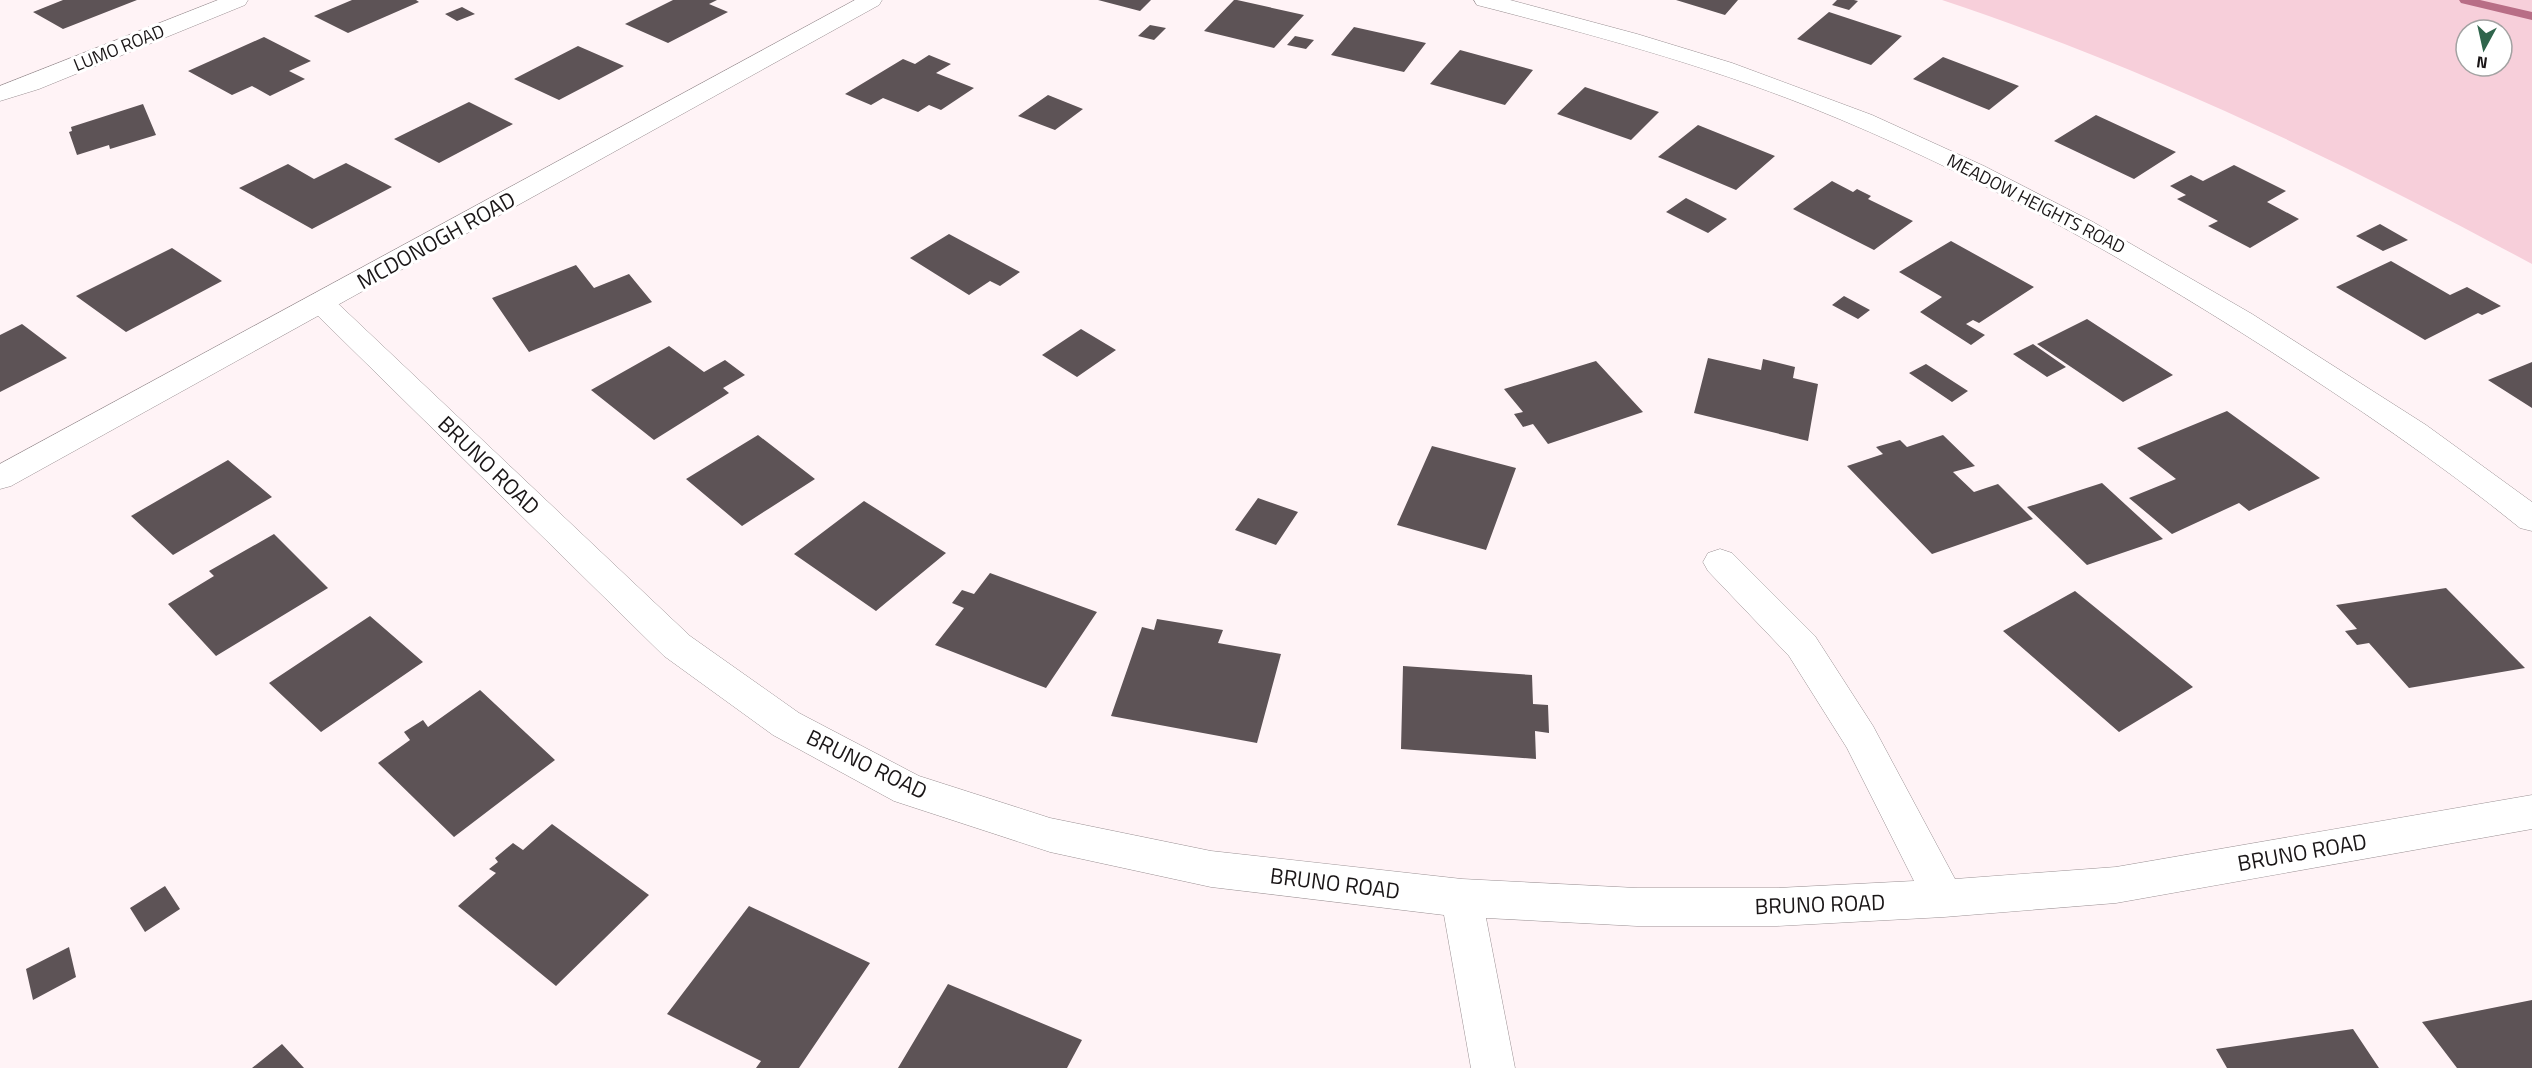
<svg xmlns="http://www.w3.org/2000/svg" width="2532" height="1068" font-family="'Titillium Web',sans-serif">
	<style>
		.green { fill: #f7cfda; fill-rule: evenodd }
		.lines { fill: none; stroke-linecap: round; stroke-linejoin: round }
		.stream { fill: #b86e86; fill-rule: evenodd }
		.building { fill: #5d5356 }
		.street-casing { stroke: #9a9093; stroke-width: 1 }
		.secondary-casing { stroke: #9a9093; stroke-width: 1 }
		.street { fill: #fff; fill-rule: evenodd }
		.secondary { fill: #fff; fill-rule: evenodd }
		.labels { text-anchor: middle; stroke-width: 6; stroke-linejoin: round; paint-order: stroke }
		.far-street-label { font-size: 18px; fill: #1a1617; stroke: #fff }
		.street-label { font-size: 22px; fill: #1a1617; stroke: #fff }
	</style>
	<rect width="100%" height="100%" fill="#fff3f6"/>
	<!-- green -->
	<path class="green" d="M1942 0H2532V264C2343 162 2147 68 1942 0ZM2466 30H2502V66H2466Z"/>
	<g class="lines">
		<!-- stream -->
		<path class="stream" d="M2459 0H2480L2532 12V20L2461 3Z"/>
	</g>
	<!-- building -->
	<path class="building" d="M63 0H137L63 29 33 12Z
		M352 0H416L419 2 348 33 314 16Z
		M673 0H717L709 4 728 12 668 43 625 24Z
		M1098 0H1151L1140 11Z
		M1234 0H1237L1304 15 1274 48 1204 31Z
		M1676 0H1738L1725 15Z
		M1837 0H1854L1858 1 1849 10 1832 5Z
		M462 7 475 14 457 21 445 14Z
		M1829 12 1902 36 1871 65 1797 39Z
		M1150 25 1166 28 1154 40 1138 36Z
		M1354 27 1426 43 1404 72 1331 55Z
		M1295 36 1314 40 1306 49 1287 45Z
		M264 37 311 61 289 71 305 79 270 96 252 86 232 95 188 71Z
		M578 46 624 66 559 100 514 79Z
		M1460 50 1533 70 1505 105 1430 84Z
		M929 55 951 64 936 73 974 88 941 110 929 105 918 112 883 98 871 105 845 94 903 59 915 64Z
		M1943 57 2019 86 1989 110 1913 79Z
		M1585 87 1659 112 1631 140 1557 114Z
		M1048 95 1083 109 1055 130 1018 116Z
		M469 102 513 124 439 163 394 139Z
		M143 104 156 135 110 149 109 145 77 155 69 132 72 131 71 127Z
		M2096 115 2176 152 2134 179 2054 141Z
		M1698 125 1775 156 1736 190 1658 157Z
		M346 163 392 187 312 229 239 188 288 164 314 179Z
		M2234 165 2286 191 2267 202 2299 219 2250 248 2208 226 2218 221 2177 199 2186 195 2170 186 2191 175 2203 181Z
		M1832 181 1853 192 1857 189 1871 196 1868 199 1913 221 1874 250 1793 209Z
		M1686 198 1727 219 1708 233 1666 212Z
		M2380 224 2408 240 2383 251 2356 236Z
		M949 234 1020 272 1000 286 990 281 969 295 910 258Z
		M1951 241 2034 287 1979 323 1973 320 1966 324 1985 335 1971 345 1920 312 1942 297 1899 272Z
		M172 248 222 281 126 332 76 296Z
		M2391 261 2450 295 2467 287 2501 306 2482 315 2478 313 2425 340 2336 287Z
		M576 265 594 288 629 274 652 302 529 352 492 298Z
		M1844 296 1870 310 1858 319 1832 305Z
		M2087 319 2173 375 2123 402 2037 344Z
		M22 324 67 358 0 392V335Z
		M1081 329 1116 350 1077 377 1042 355Z
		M2033 344 2066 367 2047 377 2013 354Z
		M669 346 704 372 725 360 745 375 723 388 729 393 654 440 591 390Z
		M1708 358 1761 370 1763 359 1795 367 1793 378 1818 384 1808 441 1694 413Z
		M1596 361 1643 412 1548 444 1533 424 1523 427 1514 414 1523 412 1504 389Z
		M2532 362V408L2488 380Z
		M1926 364 1968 391 1952 402 1909 373Z
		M2227 411 2320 478 2249 511 2239 503 2172 534 2129 498 2176 479 2137 448Z
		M758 435 815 479 742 526 686 479Z
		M1943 435 1975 466 1953 472 1974 492 1998 484 2033 519 1932 554 1847 466 1883 454 1876 447 1900 440 1907 447Z
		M1432 446 1516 468 1486 550 1397 525Z
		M228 460 272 497 173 555 131 516Z
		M2102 483 2163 539 2087 565 2027 507Z
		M1258 498 1298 512 1276 545 1235 530Z
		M864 501 946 553 876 611 794 554Z
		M274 534 328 588 216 656 168 604 214 576 209 571Z
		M990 573 1097 612 1046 688 935 645 964 608 952 603 962 590 974 594Z
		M2446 588 2525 668 2409 688 2369 643 2357 645 2345 631 2357 629 2336 605Z
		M2075 591 2193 687 2119 732 2003 631Z
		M370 616 423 662 321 732 269 683Z
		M1157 619 1223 630 1218 643 1281 654 1257 743 1111 716 1142 627 1154 630Z
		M1403 666 1532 675 1533 704 1548 705 1549 733 1535 731 1536 759 1401 749Z
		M480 690 555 760 454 837 378 763 410 740 404 732 423 720 428 727Z
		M552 824 649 895 556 986 458 906 496 873 489 869 498 862 495 858 513 843 523 850Z
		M165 886 180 909 145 932 130 908Z
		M749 906 870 963 799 1068H756L761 1061 667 1014Z
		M69 947 76 977 33 1000 26 969Z
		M948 984 1082 1040 1067 1068H898Z
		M2532 1000V1068H2457L2422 1022Z
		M2353 1029 2379 1068H2227L2216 1049Z
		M282 1044 304 1068H252Z"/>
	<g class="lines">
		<defs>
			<path id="street" d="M218 0H248L245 5 39 89 0 101V86Z
				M1474 0H1510L1637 34 1732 63 1872 115 1984 166 2093 222 2252 314 2426 425 2532 502V531L2520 528C2439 462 2352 404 2264 347 2120 255 1970 171 1810 107 1702 64 1590 34 1477 5Z
				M321 294 331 297 690 636 799 713 919 776 1050 818 1211 851 1462 879 1637 888H1777L1914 881 1847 748 1789 656 1708 571 1703 562 1708 553 1720 549 1732 553 1815 636 1873 726 1955 879 2116 867 2532 795V829L2116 903 1944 917 1777 926H1637L1486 918 1515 1068H1471L1444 915 1211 887 1050 852 894 801 773 735 664 656 311 309 307 303 311 297Z"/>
			<path id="secondary" d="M855 0H882L879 5 11 486 0 489V464Z"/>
		</defs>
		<!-- street casing -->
		<use href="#street" class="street-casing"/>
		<!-- secondary casing -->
		<use href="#secondary" class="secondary-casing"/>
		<!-- street -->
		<use href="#street" class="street"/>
		<!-- secondary -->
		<use href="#secondary" class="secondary"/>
	</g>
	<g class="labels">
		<!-- far-street labels -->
		<g class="far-street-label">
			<text transform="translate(119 48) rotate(-22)" y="6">LUMO ROAD</text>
			<text transform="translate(2036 204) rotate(27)" y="6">MEADOW HEIGHTS ROAD</text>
		</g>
		<!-- street labels -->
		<g class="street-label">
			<text transform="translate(436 240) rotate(-29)" y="8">MCDONOGH ROAD</text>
			<text transform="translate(489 465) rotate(44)" y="8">BRUNO ROAD</text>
			<text transform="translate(867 764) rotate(26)" y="8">BRUNO ROAD</text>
			<text transform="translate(2302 852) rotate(-10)" y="8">BRUNO ROAD</text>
			<text transform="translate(1335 883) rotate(7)" y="8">BRUNO ROAD</text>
			<text transform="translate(1820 904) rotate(-2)" y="8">BRUNO ROAD</text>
		</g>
	</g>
	<!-- north arrow -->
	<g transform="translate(2484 48) rotate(188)"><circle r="28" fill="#ffffff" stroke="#a3a2a2" stroke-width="1.5"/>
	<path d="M0-4.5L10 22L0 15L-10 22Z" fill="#2f654c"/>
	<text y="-9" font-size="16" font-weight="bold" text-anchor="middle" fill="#1a1617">N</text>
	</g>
</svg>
